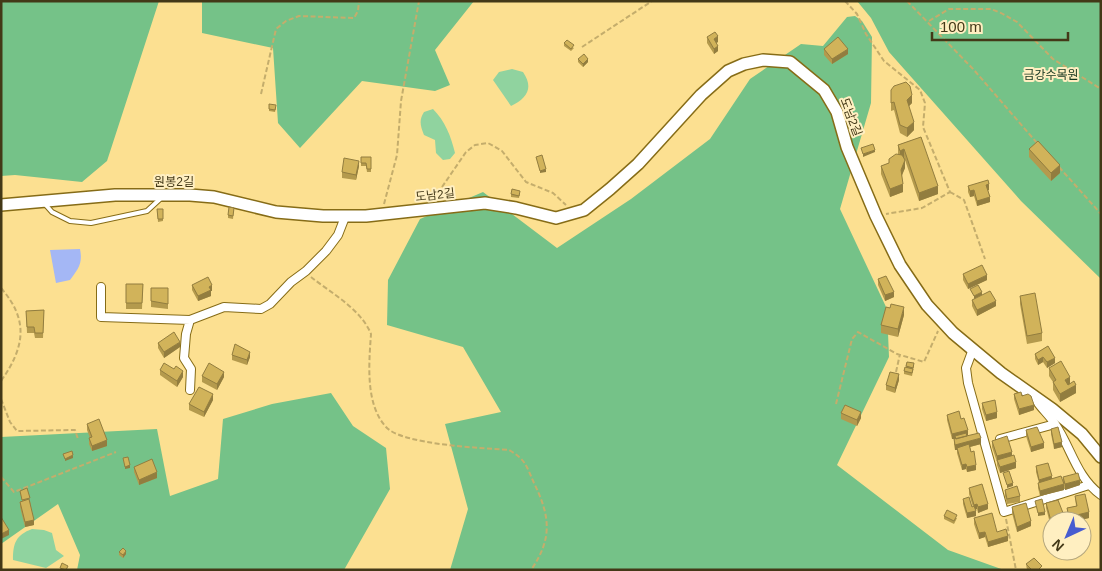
<svg xmlns="http://www.w3.org/2000/svg" width="1102" height="571" font-family="Arial,'Noto Sans KR',sans-serif">
	<style>
		.green { fill: #90d39f }
		.forest { fill: #75c288 }
		.water { fill: #a4b7f5 }
		.lines { fill: none; stroke-linecap: round; stroke-linejoin: round }
		.service-casing { stroke: #866c17; stroke-width: 6 }
		.minor-casing { stroke: #866c17; stroke-width: 10 }
		.secondary-casing { stroke: #866c17; stroke-width: 14 }
		.path { stroke: #c4ad6c; stroke-width: 2; stroke-dasharray: 5 2.5; stroke-linecap: butt }
		.service { stroke: #fff; stroke-width: 4 }
		.minor { stroke: #fff; stroke-width: 8 }
		.secondary { stroke: #fff; stroke-width: 11 }
		.wall { fill: #b49a4d }
		.shaded-wall { fill: #927d3f }
		.building { fill: #d1b35a; stroke: #927d3f }
		.labels { text-anchor: middle; stroke-width: 4; stroke-linejoin: round; paint-order: stroke }
		.park-label { font-size: 12px; fill: #13341d; stroke: #ffefc1 }
		.street-label { font-size: 12px; fill: #433817; stroke: #ffefc1 }
	</style>
	<rect width="100%" height="100%" fill="#fce091"/>
	<!-- green -->
	<path class="green" d="M512 69 523 72C534 88 527 98 511 106L493 80 499 72Z
		M433 109C445 121 451 136 455 153L450 159 443 160 436 153 435 140 424 135C420 125 419 120 424 112Z
		M32 529 44 530 52 533 56 550 64 556 46 568 13 560C13 543 16 535 32 529Z"/>
	<!-- forest -->
	<path class="forest" d="M1 1H159L107 161 82 182 15 175 1 176Z
		M202 1H474L435 50 450 85 435 91 362 81 300 148 278 123 273 48 202 33Z
		M857 1H1101V279L1021 201 889 52 871 18Z
		M855 16 862 21 872 37 871 103 840 209 887 309 889 357 837 465 948 550 1004 570H450L468 509 445 424 501 412 463 347 387 325 388 280 420 219 483 192 557 248 631 199 710 139 750 79 801 44 823 46 847 17Z
		M331 393 353 426 386 448 390 489 344 570H77L80 555 58 504 1 544V437L157 429 170 496 218 479 223 419 272 404Z"/>
	<!-- water -->
	<path class="water" d="M80 249C83 264 78 269 70 280L56 283 50 250Z"/>
	<g class="lines">
		<defs>
			<path id="service" d="M44 203 52 212 70 221 91 223 147 211 160 199"/>
			<path id="minor" d="M101 287V317L190 320 224 307 261 309 270 304 291 282 306 271 326 251 338 235 345 217
				M190 320 186 334 184 358 191 369 190 390
				M973 349 966 368 968 383 1004 512 1089 485
				M1038 403C1043 410 1050 416 1055 424 1071 447 1076 477 1101 495
				M1000 439 1055 424"/>
			<path id="secondary" d="M1 205 115 195H190L214 197 276 212 323 216H366L485 203 516 208 556 218 584 210 610 189 638 164 701 95 728 71 744 64 763 60 790 62 824 90 837 112 847 147 876 216 900 265 927 305 953 333 1001 373 1052 409 1082 434 1101 457"/>
		</defs>
		<!-- service casing -->
		<use href="#service" class="service-casing"/>
		<!-- minor casing -->
		<use href="#minor" class="minor-casing"/>
		<!-- secondary casing -->
		<use href="#secondary" class="secondary-casing"/>
		<!-- path -->
		<path class="path" d="M845 1 857 14 866 34 884 61 920 90 925 103 923 127 950 192 922 208 886 214
			M907 1 974 70 1037 143
			M929 21 949 9H991L1001 13 1017 22 1053 59 1101 89
			M582 47 652 1
			M261 94 276 29 286 21 299 16 354 18 358 11 359 1
			M1059 167 1101 214
			M442 187 466 152 475 145 488 143 502 151 526 182 553 193 566 205
			M950 192 964 200 985 259
			M384 204 397 155 401 101 419 1
			M311 277C331 293 361 309 371 334 369 363 365 404 386 427 402 445 484 448 509 450 526 460 526 465 534 483 550 516 553 538 531 570
			M1 288C29 320 25 347 1 381
			M896 372 900 354
			M1 399 10 422 17 431 75 430 78 439
			M836 404 852 339 858 332 897 354 924 362 938 331
			M1 477 14 492 116 452
			M1006 519 1016 570"/>
		<!-- service -->
		<use href="#service" class="service"/>
		<!-- minor -->
		<use href="#minor" class="minor"/>
		<!-- secondary -->
		<use href="#secondary" class="secondary"/>
	</g>
	<!-- wall -->
	<path class="wall" d="M707 37 718 42 716 43 718 51 714 54 707 43Z
		M564 43 574 48 571 51 564 46Z
		M824 49 848 54 832 64 824 55Z
		M578 59 588 62 583 67 578 62Z
		M891 90 912 103 909 106 914 130 907 137 900 133 894 110 891 111Z
		M276 108 275 112 269 111V109Z
		M921 137 938 194 919 201 905 160V168L901 176 903 192 890 197 881 174V166L889 163 898 155V145Z
		M1029 149 1060 173 1051 181 1029 157Z
		M361 157H371V172H367L366 166H361Z
		M359 166 356 180 342 178V172Z
		M968 186 989 190H988L990 202 977 206 974 196 970 197 968 192Z
		M520 193 519 198 511 197V194Z
		M234 208 233 219 228 218V215Z
		M157 209H163V221L158 222Z
		M963 274 987 280 968 289 963 280Z
		M878 279 894 297 885 301 878 285Z
		M126 284H143L142 309H126Z
		M192 285 212 291H211V296L198 301 192 290Z
		M151 288H168V309L151 307Z
		M1020 296 1042 333V341L1027 344 1020 304Z
		M972 300 996 306 977 316 972 306Z
		M44 310 43 338H35L34 333H27L26 311Z
		M904 315 898 337 881 333V325Z
		M158 343 180 347 164 358 158 348Z
		M1048 346 1055 363 1047 368 1043 362 1038 365 1035 359V354Z
		M232 355 250 357 247 365 232 360Z
		M907 362 914 366 912 376 904 374V371L906 367Z
		M1049 368 1070 383 1076 393 1060 402 1053 390V382L1049 376Z
		M174 369 183 377 177 387 160 375V370Z
		M202 376 224 377 217 390 202 382Z
		M899 380 895 393 886 390V385Z
		M1014 394 1034 410 1019 415 1014 399Z
		M213 400 204 417 189 410V404Z
		M982 403 997 418 986 421 982 409Z
		M841 413 861 418 857 426 841 419Z
		M947 415 961 419 968 435 981 444 970 447 976 470 967 472 966 469 962 470 957 453V450H955L954 445V439H952L947 420Z
		M87 424 107 446 92 451 89 444V438H90L87 430Z
		M1051 429 1062 447 1054 449 1051 434Z
		M1026 430 1044 448 1031 452 1026 436Z
		M992 441 1012 455 1016 468 1000 473 997 465V462L992 447Z
		M1036 466 1052 479 1064 490 1040 496 1038 488V483H1039L1036 472Z
		M134 467 157 478 139 485 134 472Z
		M1063 477 1080 485 1065 490 1063 482Z
		M969 488 988 509 978 513 977 509 975 510 976 516 967 518 963 504V499L972 507H973L969 494Z
		M1005 490 1020 496V502L1007 504 1005 496Z
		M20 491 30 501 34 525 25 527 20 507V502L22 501Z
		M1075 496 1089 518 1076 521H1068L1067 514V508L1076 506Z
		M1046 503 1065 521H1052V527H1051L1046 508Z
		M1012 507 1031 526 1017 532 1012 513Z
		M944 516 957 518 954 524 944 519Z
		M974 518 997 532 1008 541 988 547 985 537 979 539 974 524Z
		M119 552 126 554 123 558 119 555Z
		M1026 564 1042 570H1027Z"/>
	<!-- shaded-wall -->
	<path class="shaded-wall" d="M718 36V42L714 44V39Z
		M718 46V51L714 54V49Z
		M848 49V54L832 64V59Z
		M588 59V62L583 67V64Z
		M912 95V103L907 108V100Z
		M914 122V130L907 137V128Z
		M904 149V157L900 159V151Z
		M875 150V152L863 157V154Z
		M905 160V168L901 178V170Z
		M359 161V166L356 180V175Z
		M1060 165V173L1051 181V173Z
		M546 169V172L540 173V171Z
		M903 184V192L890 197V189Z
		M989 184V190L986 191V185Z
		M938 186V194L919 201V193Z
		M974 190V196L970 197V191Z
		M990 197V202L977 206V201Z
		M987 275V280L968 289V284Z
		M212 285V291H211V296L198 301V296L209 287Z
		M894 292V297L885 301V295Z
		M982 292V295L974 299V296Z
		M996 301V306L977 316V310Z
		M904 307V315L898 337V329Z
		M180 342V347L164 358V352Z
		M250 352V357L247 365V360Z
		M1043 357V362L1038 365V360Z
		M1055 358V363L1047 368V362Z
		M183 371V377L177 387V381Z
		M224 372V377L217 390V384Z
		M899 374V380L895 393V388Z
		M1070 377V385L1065 388V380Z
		M1076 385V393L1060 402V394Z
		M213 394V400L204 417V412Z
		M1034 405V410L1019 415V409Z
		M861 412V418L857 426V420Z
		M997 412V418L986 421V415Z
		M968 430V435L955 436V439H952V434Z
		M981 438V444L958 450 957 448V450H955V445Z
		M107 440V446L92 451V446Z
		M1062 442V447L1054 449V444Z
		M1044 443V448L1031 452V447Z
		M1012 452V457L997 462V456Z
		M73 455V458L65 461V459Z
		M1016 462V468L1000 473V467Z
		M966 464V469L962 470V465Z
		M130 465V468L125 469V467Z
		M976 465V470L967 472V467Z
		M157 472V478L139 485V480Z
		M1052 476V482L1039 485V480Z
		M1080 480V485L1065 490V484Z
		M1013 483V486L1007 488V485Z
		M1064 484V490L1040 496V491Z
		M977 504V509L974 510V505Z
		M988 504V509L978 513V507Z
		M976 511V516L967 518V513Z
		M1045 512V515L1038 516V513Z
		M1089 512V518L1076 521H1069V517Z
		M1065 518V521H1052Z
		M34 520V525L25 527V522Z
		M1031 521V526L1017 532V527Z
		M9 530V535L1 539V534Z
		M985 532V537L979 539V533Z
		M1008 536V541L988 547V542Z
		M126 551V554L123 558V555Z"/>
	<!-- building -->
	<path class="building" d="M715 32 718 36 714 39 718 46 714 49 707 37Z
		M838 37 848 49 832 59 824 49Z
		M567 40 574 45 571 49 564 43Z
		M584 54 588 59 583 64 578 59Z
		M906 82 910 86 912 95 907 100 914 122 907 128 900 125 894 102 891 103V90L894 86Z
		M269 104 276 105 275 110 269 109Z
		M921 137 938 186 919 193 904 149 900 151 898 145Z
		M1038 141 1060 165 1051 173 1029 149Z
		M873 144 875 150 863 154 861 148Z
		M896 154 902 155 905 160 901 170 903 184 890 189 881 166 889 163V159Z
		M542 155 546 169 540 171 536 157Z
		M361 157H371V169H367L366 163H361Z
		M344 158 359 161 356 175 342 172Z
		M988 180 989 184 986 185 990 197 977 201 974 190 970 191 968 186Z
		M512 189 520 191 519 196 511 194Z
		M229 207 234 208 233 216 228 215Z
		M157 209H163V219H158Z
		M982 265 987 275 968 284 963 274Z
		M886 276 894 292 885 295 878 279Z
		M208 277 212 285 209 287 211 290 198 296 192 285Z
		M126 284H143L142 303H126Z
		M978 285 982 292 974 296 970 289Z
		M151 288H168V304L151 301Z
		M990 291 996 301 977 310 972 300Z
		M1035 293 1042 333 1027 336 1020 296Z
		M891 304 904 307 898 329 881 325 886 307 890 308Z
		M44 310 43 333H35L34 327H27L26 311Z
		M174 332 180 342 164 352 158 343Z
		M235 344 250 352 247 360 232 355Z
		M1048 346 1055 358 1047 362 1043 357 1038 360 1035 354Z
		M1061 361 1070 377 1065 380 1068 385 1074 381 1076 385 1060 394 1053 382 1056 380 1049 368Z
		M907 362 914 363 913 368 906 366Z
		M164 363 174 369 176 366 183 371 177 381 160 370Z
		M209 363 224 372 217 384 202 376Z
		M905 367 913 369 912 373 904 371Z
		M890 372 899 374 895 388 886 385Z
		M199 387 213 394 204 412 189 404Z
		M1021 392 1022 396 1028 394 1031 396 1034 405 1019 409 1014 394Z
		M995 400 997 412 986 415 982 403Z
		M845 405 861 412 857 420 841 413Z
		M959 411 961 419 964 418 968 430 952 434 947 415Z
		M99 419 107 440 92 446 89 438 92 437 87 424Z
		M1037 427 1044 443 1031 447 1026 430Z
		M1058 427 1062 442 1054 444 1051 429Z
		M966 433 967 436 956 439 955 436Z
		M979 433 981 438 955 445 954 439Z
		M1007 436 1012 452 997 456 992 441Z
		M969 444 971 452 974 451 976 465 967 467 966 464 962 465 957 448Z
		M72 451 73 455 65 459 63 454Z
		M1014 455 1016 462 1000 467 997 460Z
		M128 457 130 465 125 467 123 458Z
		M152 459 157 472 139 480 134 467Z
		M1048 463 1052 476 1039 480 1036 466Z
		M1009 471 1013 483 1007 485 1003 473Z
		M1078 473 1080 480 1065 484 1063 477Z
		M1061 476 1064 484 1040 491 1038 483Z
		M982 484 988 504 978 507 977 504 974 505 969 488Z
		M1017 486 1020 496 1007 499 1005 490Z
		M27 488 30 498 22 500 20 491Z
		M1085 494 1089 512 1069 517 1067 508 1077 506 1075 496Z
		M969 497 972 507 974 506 976 511 967 513 963 499Z
		M29 499 34 520 25 522 20 502Z
		M1042 499 1045 512 1038 513 1035 501Z
		M1058 500 1065 518 1051 521 1046 503Z
		M1026 503 1031 521 1017 527 1012 507Z
		M947 510 957 515 954 521 944 516Z
		M992 513 997 532 1006 529 1008 536 988 542 985 532 979 533 974 518Z
		M1 517 9 530 1 534Z
		M123 548 126 551 123 555 119 552Z
		M1034 558 1042 566 1038 570H1032L1026 564Z
		M62 563 68 566 66 570 60 568Z"/>
	<g class="labels">
		<!-- park labels -->
		<g class="park-label">
			<text x="1051" y="79">금강수목원</text>
		</g>
		<!-- street labels -->
		<g class="street-label">
			<text transform="translate(851 117) rotate(69)" y="4">도남2길</text>
			<text x="174" y="186">원봉2길</text>
			<text transform="translate(435 195) rotate(-6)" y="4">도남2길</text>
		</g>
	</g>
	<!-- border -->
	<rect width="1102" height="571" fill="none" stroke="#433817" stroke-width="5"/>
	<!-- north arrow -->
	<g transform="translate(1067 536) rotate(224)"><circle r="24" fill="#ffefc1" stroke="#b4a67d"/>
	<path d="M0-4L9 19L0 12L-9 19Z" fill="#475cd0"/>
	<text y="-8" font-size="14" font-weight="bold" text-anchor="middle" fill="#433817">N</text>
	</g>
	<!-- scale -->
	<path d="M932 32v8h136v-8" fill="none" stroke="#433817" stroke-width="2.5"/>
	<text x="940" y="32" font-size="15" fill="#433817" stroke="#ffefc1" stroke-width="4" paint-order="stroke">100 m</text>
</svg>
